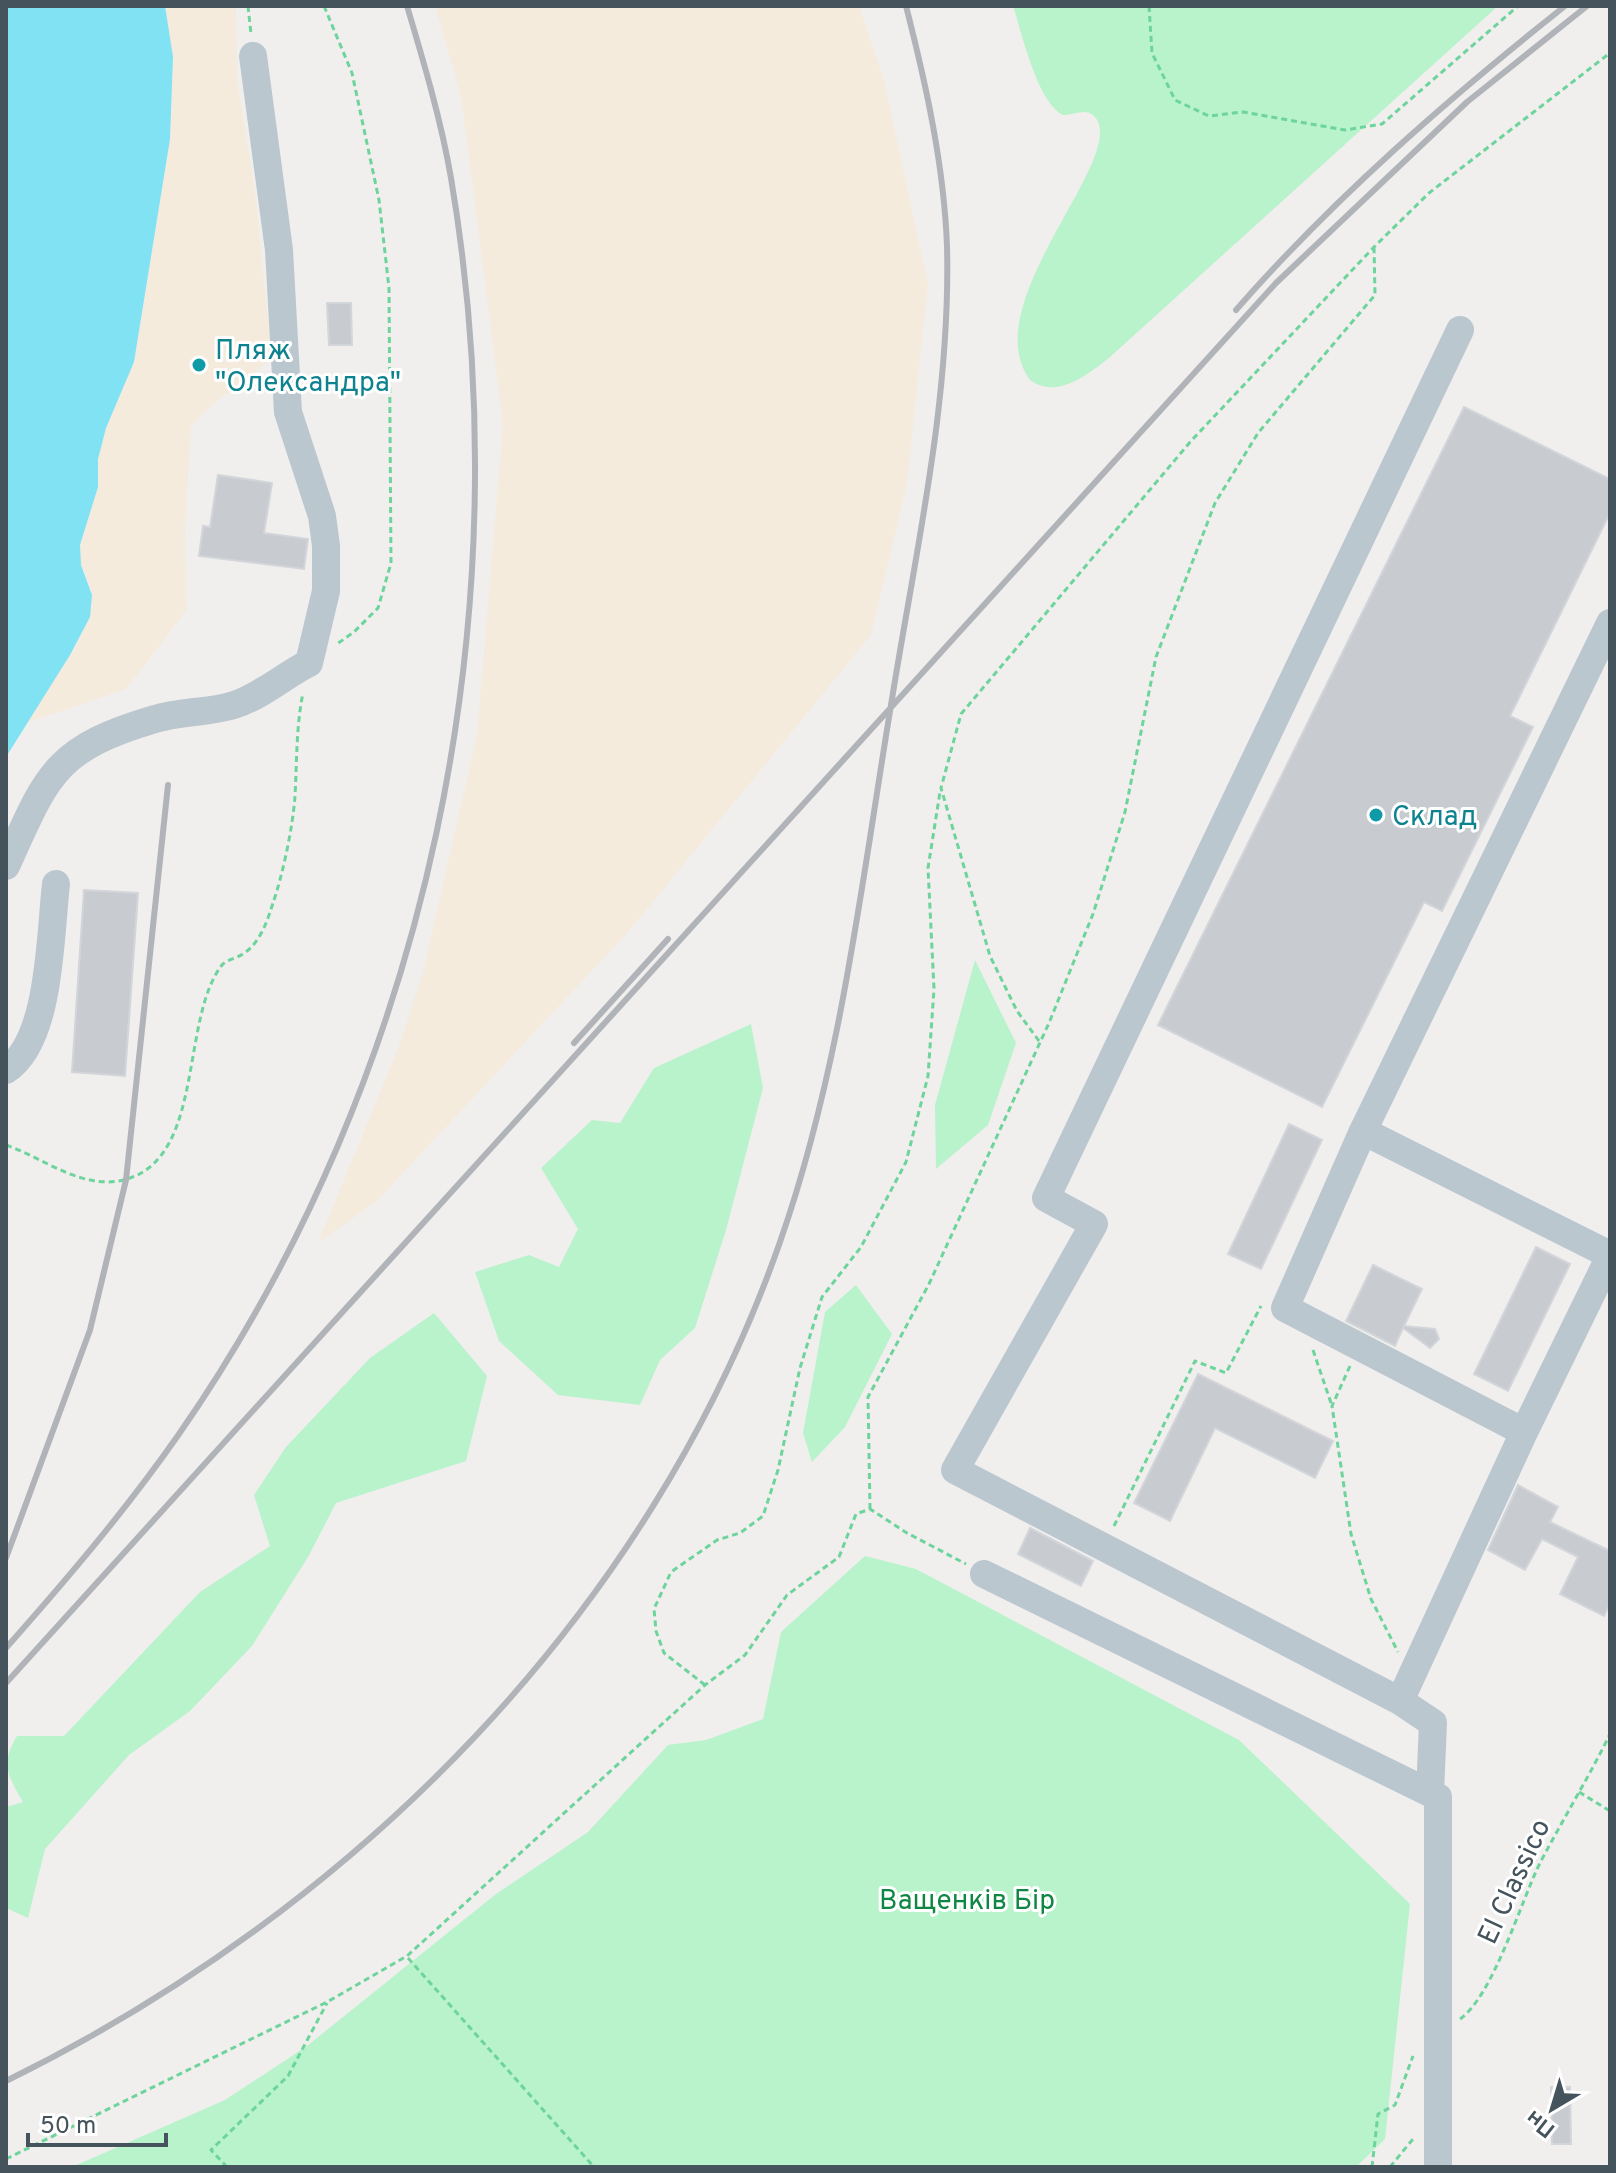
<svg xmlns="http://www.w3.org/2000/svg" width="1616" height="2173" font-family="Overpass,sans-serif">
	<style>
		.green { fill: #b8f3cc }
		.sand { fill: #f4ebdd }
		.water { fill: #81e2f4 }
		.building { fill: #c8ccd1; stroke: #d2d5da; stroke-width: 2 }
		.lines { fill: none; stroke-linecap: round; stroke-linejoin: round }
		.path { stroke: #6dd49c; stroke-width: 3; stroke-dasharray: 6 4; stroke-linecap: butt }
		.minor { stroke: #bbc7cf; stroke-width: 28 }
		.rail { stroke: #b0b4b9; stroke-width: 6 }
		.culture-dot { fill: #0f9aa8; stroke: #fff; stroke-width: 3 }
		.labels { text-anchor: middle; stroke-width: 6; stroke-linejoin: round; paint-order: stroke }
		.culture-label { font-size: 28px; fill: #0d838f; stroke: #fff; text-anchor: start }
		.street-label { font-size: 28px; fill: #45535d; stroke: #fff }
		.park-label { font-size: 28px; fill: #0e8644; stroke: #fff }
	</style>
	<rect width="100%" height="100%" fill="#f1eeee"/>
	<!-- green -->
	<path class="green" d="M1013 6H1498L1110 357C1089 374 1057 400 1030 380 973 302 1135 152 1093 115 1085 108 1073 115 1063 115 1037 102 1022 33 1013 6Z
		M975 960 1016 1043 988 1125 936 1169 935 1105Z
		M751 1024 763 1088 726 1230 695 1328 660 1360 640 1405 558 1395 499 1341 475 1272 529 1255 559 1267 578 1229 541 1168 592 1120 620 1123 654 1068Z
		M856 1285 892 1334 845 1427 812 1462 803 1433 825 1312Z
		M434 1313 487 1376 466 1461 336 1503 308 1557 252 1646 190 1711 129 1755 45 1849 28 1918 6 1908V1807L23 1802C8 1776 0 1764 17 1736H64L200 1592 270 1546 254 1495 286 1447 370 1358Z
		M865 1556 916 1569 1239 1740 1410 1904 1385 2139 1356 2167H72L225 2100 307 2046 496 1894 588 1832 668 1745 706 1740 763 1719 781 1632Z"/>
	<!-- sand -->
	<path class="sand" d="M165 6H236L237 78 255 192 272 359 211 406 191 426 185 528 186 611 126 689 26 723 76 646 91 610V589L81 565 80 545 98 487V459L106 428 134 362 170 139 173 57Z
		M435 6H859L883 76 928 284 907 484 871 635 630 930 377 1201 318 1243 397 1051 422 976 477 735 503 425 461 96Z"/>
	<!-- water -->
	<path class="water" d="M6 6H165L173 57 170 139 134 362 106 428 98 459V487L80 545 81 565 92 595 90 617 70 655 6 757Z"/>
	<!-- building -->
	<path class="building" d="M327 303H351L352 345H329Z
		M1464 407 1610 479V513L1510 716 1533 727 1442 911 1424 902 1322 1107 1158 1025Z
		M218 475 272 483 264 533 308 539 304 569 199 556 203 526 210 527Z
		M84 890 138 893 125 1076 72 1072Z
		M1289 1124 1322 1140 1261 1269 1228 1254Z
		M1536 1247 1570 1264 1508 1391 1474 1374Z
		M1373 1265 1422 1289 1404 1326 1435 1329 1439 1339 1430 1348 1403 1328 1395 1346 1346 1321Z
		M1198 1374 1333 1441 1315 1478 1215 1428 1170 1521 1134 1503Z
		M1518 1485 1558 1507 1550 1522 1610 1551V1604L1604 1616 1560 1594 1578 1557 1542 1539 1525 1570 1488 1550Z
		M1030 1528 1093 1561 1081 1586 1018 1554Z
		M1551 2087H1570L1571 2144H1552Z"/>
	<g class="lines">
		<!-- path -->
		<path class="path" d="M248 6 251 34
			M324 6 352 73 379 200 389 288 391 563 378 608 354 632 337 644
			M1149 6 1152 53 1175 100 1209 116 1243 112 1345 130 1382 124 1518 6
			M1039 1041 1017 1011 990 956 941 788 961 714 1191 441 1374 247 1429 193 1610 53
			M6 1145C44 1158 84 1192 127 1179 205 1156 180 1019 222 965 226 960 237 958 243 954 260 943 267 922 273 903 283 874 293 826 295 796 297 761 296 727 303 693
			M1313 1350 1332 1406
			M1350 1366 1332 1406 1351 1534 1371 1599 1398 1652
			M870 1509 868 1397 929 1284 1049 1023 1093 914 1125 812 1156 657 1215 503 1258 433 1375 295 1374 247
			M1114 1526 1195 1361 1226 1373 1261 1306
			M705 1685 664 1653 656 1631 654 1609 671 1572 717 1540 740 1533 763 1516 778 1470 800 1368 822 1297 861 1247 906 1162 928 1076 934 989 928 868 940 792
			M1579 1792 1610 1811
			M408 1958 594 2167
			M1460 2019C1493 1996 1521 1901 1540 1863 1563 1819 1589 1777 1610 1734
			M6 2159 327 2002 407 1956 705 1685 745 1655 787 1595 839 1557 856 1514 870 1509 907 1533 966 1564
			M227 2167 211 2150 288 2076 327 2003
			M1372 2167 1378 2114 1395 2105 1413 2056
			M1390 2167 1413 2139"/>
		<!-- minor -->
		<path class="minor" d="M1460 330 1046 1198 1094 1224 955 1470 1400 1701 1524 1432
			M1610 623 1363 1131 1610 1255
			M6 866C47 776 53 749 155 719 180 711 209 713 234 705 260 697 285 675 309 663L326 591V546L322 516 288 412 279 250 253 56
			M6 1070C51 1041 50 934 56 884
			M1363 1131 1285 1308 1524 1432 1610 1256
			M984 1574 1438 1797V2167
			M1400 1701 1433 1723 1430 1793"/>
		<!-- rail -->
		<path class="rail" d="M1236 310C1335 197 1448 99 1565 6
			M574 1043 668 939
			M6 1558 90 1330 126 1180 168 785
			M6 1648C67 1579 126 1510 179 1434 430 1073 524 610 451 178 441 120 424 63 407 6
			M6 1683 1276 283 1467 102 1587 6
			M6 2081C356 1909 650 1613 780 1242 841 1068 861 886 891 705 915 554 951 400 947 246 944 166 926 84 906 6"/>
	</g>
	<!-- markers -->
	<g class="culture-dot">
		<circle cx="199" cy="365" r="8"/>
		<circle cx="1376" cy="815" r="8"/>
	</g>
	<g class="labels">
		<!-- culture labels -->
		<g class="culture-label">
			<text x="215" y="359">Пляж<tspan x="215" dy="32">"Олександра"</tspan></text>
			<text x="1392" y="825">Склад</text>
		</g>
		<!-- street labels -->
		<g class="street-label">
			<text transform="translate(1513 1881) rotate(-65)" y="10">El Classico</text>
		</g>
		<!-- park labels -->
		<g class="park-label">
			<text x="967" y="1909">Ващенків Бір</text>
		</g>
	</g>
	<!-- border -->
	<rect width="1616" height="2173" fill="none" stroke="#45535d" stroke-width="16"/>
	<!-- north arrow -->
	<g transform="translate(1552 2109) rotate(218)" stroke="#ffffff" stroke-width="6" paint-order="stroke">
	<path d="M0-6L14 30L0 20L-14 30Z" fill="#45535d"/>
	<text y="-12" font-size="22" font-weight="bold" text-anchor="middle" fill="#45535d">Пн</text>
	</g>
	<!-- scale -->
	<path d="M28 2133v12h138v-12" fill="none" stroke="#45535d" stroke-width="4"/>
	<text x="40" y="2133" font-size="24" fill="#45535d" stroke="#ffffff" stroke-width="6" paint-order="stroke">50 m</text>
</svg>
